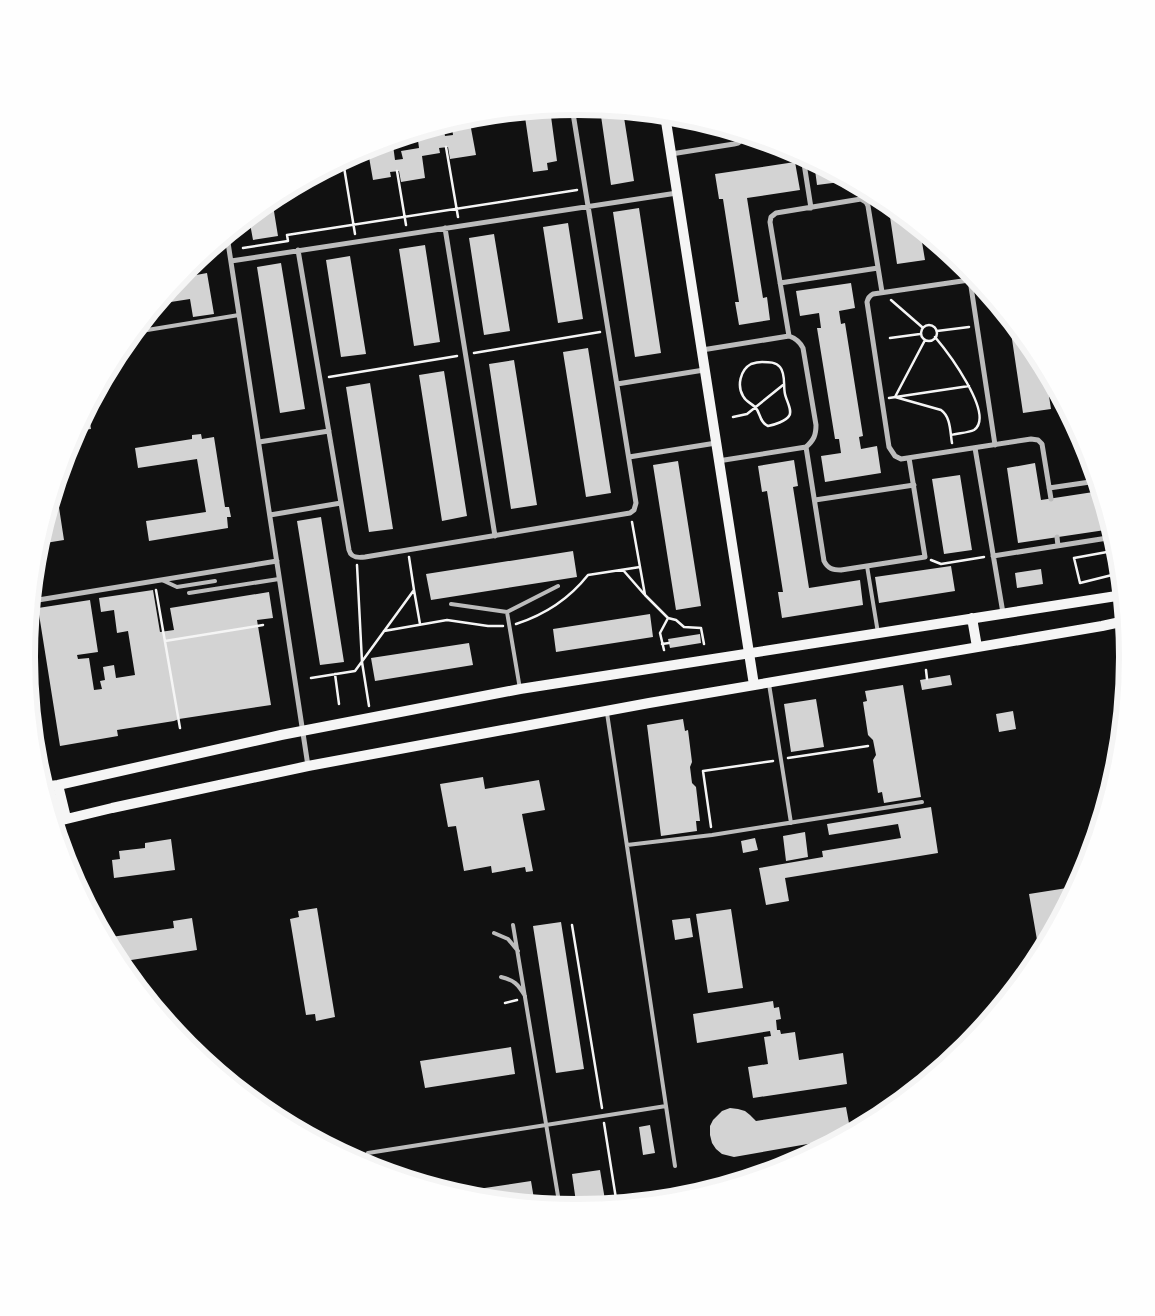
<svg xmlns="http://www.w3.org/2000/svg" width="1155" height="1316" font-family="Commissioner,sans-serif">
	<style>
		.building { fill: #d3d3d3 }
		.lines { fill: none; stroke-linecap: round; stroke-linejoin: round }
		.path { stroke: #f5f5f5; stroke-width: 2.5 }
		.service { stroke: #bcbcbc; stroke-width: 4 }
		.minor { stroke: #bcbcbc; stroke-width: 5 }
		.secondary { stroke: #f5f5f5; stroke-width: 10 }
		.rim { fill: none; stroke: #f5f5f5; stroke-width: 6 }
	</style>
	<rect width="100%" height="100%" fill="#111"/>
	<!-- building -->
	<path class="building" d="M550 109 557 161 547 163 548 170 533 172 525 117 535 115 534 111Z
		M600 109 623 111 634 181 611 185Z
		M470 123 476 155 450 159 448 147 439 148 440 153 422 156 425 178 401 182 399 171 390 172 391 177 373 180 369 157 345 160 367 149 368 150 393 145 395 160 403 159 401 151 419 148 417 133 443 125 445 136 453 135 452 127Z
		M708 124 713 126 731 131 710 134Z
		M795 162 800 190 747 198 763 298 767 297 770 320 739 325 735 302H739L723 199H719L715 174Z
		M814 162 848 181 817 185Z
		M272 199 278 236 253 240 249 218Z
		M888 203 920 230 925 260 897 264Z
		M639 208 661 353 635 357 613 212Z
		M568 223 583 319 558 323 543 227Z
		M494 234 510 331 484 335 469 238Z
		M425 245 440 342 414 346 399 249Z
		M350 256 366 354 341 357 326 260Z
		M281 263 305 409 280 413 257 267Z
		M207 273 214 314 193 317 190 299 158 304 180 278Z
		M851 283 855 308 839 311 841 324 845 323 863 436 859 437 861 449 877 446 881 473 825 482 821 456 841 453 839 439H835L817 328H821L819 313 800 316 796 291Z
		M1009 319 1036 352 1045 370 1051 409 1023 413Z
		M588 348 611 493 586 497 563 352Z
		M514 360 537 505 511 509 489 364Z
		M444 371 467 516 442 521 419 375Z
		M370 383 393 529 369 532 346 387Z
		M88 410 91 429 82 430 84 437 72 439Z
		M201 434 202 439 214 437 225 507H229L231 517H227L228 528 149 541 146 521 206 512 197 459 138 468 135 448 192 439V435Z
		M794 460 798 486 793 487 809 588 860 580 863 605 782 618 778 592H783L767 491 762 492 758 466Z
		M678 461 701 606 676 610 653 465Z
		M1035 463 1041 500 1100 491 1112 529 1018 543 1007 468Z
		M960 475 972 550 944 554 932 479Z
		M56 488 64 540 39 544Z
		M321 517 344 662 320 665 297 521Z
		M573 551 577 577 431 600 426 574Z
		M951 566 955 591 879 603 875 577Z
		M1041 569 1043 584 1017 588 1015 573Z
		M153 590 160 632 174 630 170 608 269 592 273 618 257 620 271 705 179 719 174 721 117 730 118 736 60 746 38 608 90 600 98 652 77 655 78 659 89 658 94 690 102 689 100 681 105 680 103 667 114 665 116 678 135 675 128 631 117 633 114 610 101 612 99 598Z
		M650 614 653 637 556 652 553 629Z
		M700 634 701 643 670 648 668 639Z
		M469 643 473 665 375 681 371 658Z
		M950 675 952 685 922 690 920 680Z
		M903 685 921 797 884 803 882 792 878 793 873 760 876 755 873 740 868 735 863 702 867 701 865 691Z
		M816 699 824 747 791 752 784 704Z
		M1013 711 1016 729 999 732 996 714Z
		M683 719 685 731 688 730 692 762 690 767 692 783 696 787 700 821H696L697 831 661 836 647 725Z
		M483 777 485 789 539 780 545 810 522 814 533 871 526 872 525 867 492 873 491 866 464 871 456 826 448 827 440 784Z
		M931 807 938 853 785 878 789 901 766 905 759 868 823 857 822 851 901 838 898 824 829 835 827 824Z
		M805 832 808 857 786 861 783 836Z
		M755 838 758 850 743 853 741 841Z
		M171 839 175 870 114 878 112 860 120 859 119 851 145 848V843Z
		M1083 877 1073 895 1070 879Z
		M1067 888 1070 901 1067 906H1064L1065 910 1040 957 1029 894Z
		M317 908 335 1017 316 1021 315 1014 306 1015 290 919 299 917 298 911Z
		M731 909 743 988 708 993 696 914Z
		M192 918 197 950 118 962 104 936 111 935V937L174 928 173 921Z
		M690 918 693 937 675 940 672 920Z
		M561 922 584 1069 556 1073 533 926Z
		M773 1001 774 1008 779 1007 781 1019 776 1020 777 1030H780L781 1034 795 1032 799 1060 843 1053 847 1084 753 1098 748 1067 768 1064 764 1037 771 1036 770 1031 697 1043 693 1014Z
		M511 1047 515 1074 425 1088 420 1061Z
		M846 1107 851 1134 842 1138 734 1157 722 1154 716 1149 712 1143 710 1135V1126L713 1120 722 1111 730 1108 738 1109 745 1111 750 1115 756 1121Z
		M650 1125 655 1153 643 1155 639 1127Z
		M600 1170 606 1206 577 1209 572 1174Z
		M727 1177 736 1183 720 1188Z
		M531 1181 535 1205 470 1199 451 1193Z"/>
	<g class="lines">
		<!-- path -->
		<path class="path" d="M446 147 458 217
			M343 161 355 234
			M397 171 406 225
			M243 248 288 241 287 235 577 190
			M891 300 922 327
			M921 333a8 8 0 1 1 16 0a8 8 0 1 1-16 0Z
			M937 331 969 327
			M935 337C946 350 996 415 974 430 968 433 958 433 951 435
			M890 338 920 334
			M474 353 600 332
			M762 362C769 362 776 362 780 367 786 374 783 386 785 394 786 400 793 411 789 416 786 421 774 425 768 426 759 422 761 413 755 407 751 403 746 402 743 396 737 386 740 370 751 364 754 363 758 362 762 362Z
			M329 377 457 356
			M895 397 941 410C951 417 950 432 952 443
			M895 397 925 340
			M889 398 969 386
			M733 417 747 414 783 385
			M632 522 645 595 668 618 676 620 684 627 701 628 704 644
			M1118 550 1074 558 1080 583 1120 573
			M931 560 941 564 984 557
			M357 565 362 662 369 706
			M623 570 644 594
			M156 590 180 728
			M414 590 420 624
			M516 624C544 615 569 599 588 575L640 567
			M384 631 447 620 488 626H503
			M165 641 263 625
			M662 644 669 643
			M664 650 660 633 668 618
			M926 670 927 679
			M335 674 339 704
			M311 678 355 671 414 590 409 557
			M788 758 868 746
			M711 827 703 771 773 761
			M572 925 602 1108
			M505 1003 517 1000
			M604 1123 617 1205"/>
		<!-- service -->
		<path class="service" d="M135 332 239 315
			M867 566 878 633
			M162 580 177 587 215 581
			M189 593 279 579
			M451 604 507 612 558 586
			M507 612 520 689
			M769 684 791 823
			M607 713 675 1166
			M627 845 712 835 922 802
			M513 925 560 1208
			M494 933 508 939 518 951
			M501 977C514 980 518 984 525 996
			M368 1153 666 1106"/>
		<!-- minor -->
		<path class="minor" d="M671 154 734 144 738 143 746 136
			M803 157 811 208
			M445 228 495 536
			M227 236 308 766
			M298 250 349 550C351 558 358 558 365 557L630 513 634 510 636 503 572 107
			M231 261 677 193
			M976 279 873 294C869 296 868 298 867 302L889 447 895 456 901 459 1031 439 1038 440 1042 444 1051 499
			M970 280 995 445
			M780 283 878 268
			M789 336 770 222 771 217 776 213 861 199 866 202 868 206 882 292
			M702 350 789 336C795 338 800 342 803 348L816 425C816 435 814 440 806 447L718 461
			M617 384 704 370
			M259 442 329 431
			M806 447 824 561C828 569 833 570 841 570L925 557 909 458
			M975 448 1003 613
			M629 457 716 443
			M1049 488 1097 481
			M815 500 914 485
			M270 515 341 503
			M1057 537 1058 546
			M993 556 1114 537
			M32 601 277 561
			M33 728 42 784"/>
		<!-- secondary -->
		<path class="secondary" d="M665 115 754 685
			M972 618 977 647
			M58 785 66 818
			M43 787 58 785 281 735 520 689 1123 595
			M54 822 112 808 308 766 649 703 1102 626 1125 621"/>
	</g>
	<!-- crop -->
	<path d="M0 0H1155V1316H0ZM35 657a542 542 0 1 1 1084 0a542 542 0 1 1-1084 0Z" fill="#fefefe" fill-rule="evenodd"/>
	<path class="rim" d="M35 657a542 542 0 1 1 1084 0a542 542 0 1 1-1084 0Z"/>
</svg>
